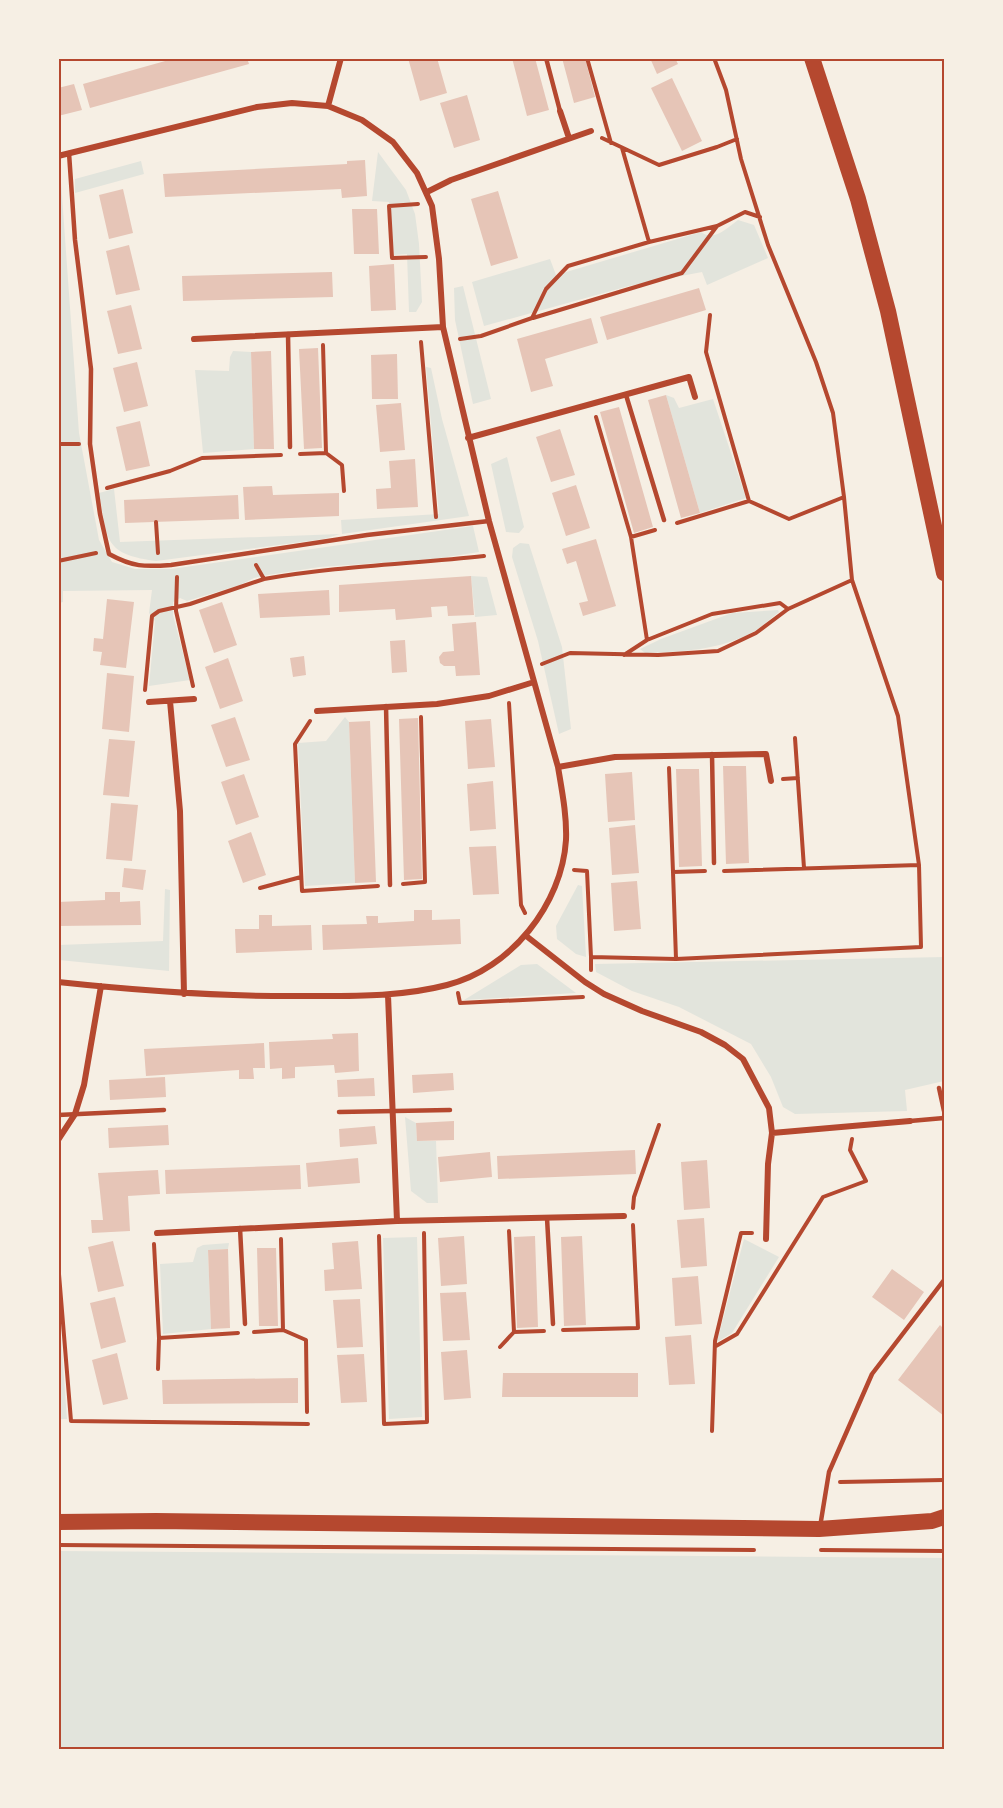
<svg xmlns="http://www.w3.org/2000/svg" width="1003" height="1808" font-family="'PT Sans',sans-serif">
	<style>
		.green { fill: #e2e4dc }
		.building { fill: #e6c5b7 }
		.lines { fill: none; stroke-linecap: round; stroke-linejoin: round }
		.path { stroke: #b5482f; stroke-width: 4 }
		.service { stroke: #b5482f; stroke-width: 4.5 }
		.minor { stroke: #b5482f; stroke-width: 6 }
		.trunk { stroke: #b5482f; stroke-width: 16 }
		.neatline { fill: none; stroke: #b5482f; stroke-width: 2 }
	</style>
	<rect width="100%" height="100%" fill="#f6efe4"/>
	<!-- green -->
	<path class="green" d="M378 152 406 190 415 214 419 244 422 302 416 312H409L407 254 394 255 389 202 372 201Z
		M141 161 144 174 75 193V179Z
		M58 182H61L79 433 99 540 112 562 135 569H171L473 526 479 552 434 559 320 567 268 575 254 578 240 585 187 601 180 598 173 602V615L190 680 149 686 155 621 149 613 152 590 63 591V602L59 603Z
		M738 220 754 225 768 258 707 285 702 272 629 286 484 326 472 282 550 259 556 275 701 232C714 242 727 228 738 220Z
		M463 286 491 399 473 404 455 320 454 288Z
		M233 351 251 352 254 449 203 453 195 370 229 371 230 357Z
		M426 367 431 368 442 419 469 516 342 534 341 520 439 514Z
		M666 395 674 398 679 408 713 399 746 498 700 513Z
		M507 457 524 527 519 533 506 532 491 464Z
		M114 489 120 542 340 534 324 539 156 561C103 554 108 540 99 493Z
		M520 543 529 544 562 647 571 729 559 734 538 641 512 557 513 548Z
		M471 576 487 577 497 615 475 617Z
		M778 610 779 612C770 619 762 627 753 632 720 650 681 652 645 653L640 649 661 639 732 613Z
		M345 717 349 722 355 883 305 886 298 743 326 741Z
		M578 885 582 886 586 957 576 954 557 939 556 926Z
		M165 889 170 890 169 971 59 960V945L163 941Z
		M944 957V1081L905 1090 907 1111 795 1114 783 1107 771 1077 751 1044 679 1007 632 991 596 972 595 964Z
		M537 964 576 993 464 1000 521 965Z
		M405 1117 416 1123 417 1141H436L438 1203H427L411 1191Z
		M417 1237 422 1417 389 1419 383 1238Z
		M744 1239 779 1257 732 1333 717 1342Z
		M229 1243 228 1249 208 1250 211 1329 163 1334 160 1264 193 1262 197 1248 203 1245Z
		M59 1310 67 1419H59Z
		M59 1551 944 1558V1749H59Z"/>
	<!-- building -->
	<path class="building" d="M176 58H247L249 64 90 108 83 84Z
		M408 58H437L447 93 420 101Z
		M512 58H535L549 110 527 116Z
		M562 58H585L595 97 574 103Z
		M650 58H675L678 64 657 74Z
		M672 78 702 141 682 151 651 88Z
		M74 84 82 110 58 116V88Z
		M467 95 480 140 454 148 440 103Z
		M365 160 367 196 342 198 341 189 165 197 163 174 347 164V161Z
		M123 189 133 233 109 239 99 195Z
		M498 191 518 258 491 266 471 199Z
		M352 209H377L379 254H354Z
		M129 245 140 290 116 295 106 251Z
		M394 264 396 310 371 311 369 266Z
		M332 272 333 297 183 301 182 276Z
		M699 288 706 310 607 340 600 317Z
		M131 305 142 349 118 354 107 311Z
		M591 318 598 343 545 359 553 386 531 392 517 339Z
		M318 348 322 448 304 449 299 349Z
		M271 351 274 449H254L251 352Z
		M397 354 398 399H372L371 355Z
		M137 362 148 406 124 412 113 368Z
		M666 395 700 513 681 518 648 400Z
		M401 403 405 450 380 452 376 405Z
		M619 407 653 527 634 533 600 412Z
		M140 421 150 466 126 471 116 427Z
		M560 429 575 475 551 482 536 437Z
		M415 459 418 507 377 509 376 489 391 488 389 461Z
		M576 485 590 528 566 536 552 493Z
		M272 486 273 495 339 493V516L245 520 243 487Z
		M238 495 239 519 125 523 124 500Z
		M596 539 616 606 583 616 579 603 588 601 576 561 567 564 562 549Z
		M471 576 474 615 448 616 447 606 431 607 432 617 396 620 395 609 339 612V585Z
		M329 590 330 615 260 618 258 594Z
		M107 599 134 602 126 668 100 665 102 652 93 651 94 638 103 639Z
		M222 602 237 645 214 653 199 610Z
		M476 622 480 675 456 676 455 666H444L440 663 439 657 443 652 454 651 452 624Z
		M405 640 407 672 392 673 390 641Z
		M304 656 306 675 293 677 290 658Z
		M228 658 243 701 220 709 205 667Z
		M107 673 134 676 129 732 102 729Z
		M235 717 250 760 226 767 211 725Z
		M418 718 422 879 404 880 399 719Z
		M491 719 495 767 468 769 465 721Z
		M370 721 376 882 355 883 349 722Z
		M109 739 135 741 129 797 103 795Z
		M723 766H746L749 863 726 864Z
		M676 769H699L702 866 679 867Z
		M632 772 635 820 608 822 605 774Z
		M244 774 259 817 236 825 221 782Z
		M493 781 496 829 470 831 467 784Z
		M111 803 138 805 132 861 106 859Z
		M635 825 639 873 612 875 609 828Z
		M251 832 266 875 243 883 228 841Z
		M496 846 499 894 473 895 469 847Z
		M124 868 146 870 143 890 122 887Z
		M637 881 641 929 614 931 611 883Z
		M105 892H120V902L140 901 141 925 58 926V902L105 900Z
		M414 910H432V920L460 919 461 944 323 950 322 925 367 924 366 916H378V923L414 921Z
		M259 915H272V926L311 925 312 950 236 953 235 929H259Z
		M358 1033 359 1071 335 1073 334 1065 295 1067V1078L282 1079V1068L270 1069 269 1042 333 1039 332 1034Z
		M264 1043 265 1068H253L254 1079H239V1070L146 1076 144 1049Z
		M453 1073 454 1090 413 1093 412 1075Z
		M165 1077 166 1097 110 1100 109 1080Z
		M374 1078 375 1096 338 1097 337 1080Z
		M454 1121V1140L417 1141 416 1123Z
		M168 1125 169 1145 109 1148 108 1128Z
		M375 1126 377 1144 340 1147 339 1129Z
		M635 1150 636 1174 498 1179 497 1156Z
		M490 1152 492 1177 440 1182 438 1157Z
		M358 1158 360 1183 308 1187 306 1163Z
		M707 1160 710 1208 684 1210 681 1162Z
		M300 1165 301 1189 166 1194 165 1170Z
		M158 1170 160 1194 128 1196 130 1231 92 1233 91 1220H103L98 1173Z
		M704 1218 707 1266 681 1268 677 1220Z
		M464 1236 467 1284 441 1286 438 1238Z
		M535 1236 538 1327 517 1328 514 1237Z
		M582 1236 586 1325 564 1326 561 1237Z
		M113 1241 124 1286 98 1292 88 1247Z
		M358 1241 362 1289 325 1291 324 1270 334 1269 332 1243Z
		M257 1248H276L278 1326H259Z
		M228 1249 230 1328 211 1329 208 1250Z
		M892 1269 924 1292 904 1320 872 1297Z
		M698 1276 702 1324 675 1326 672 1278Z
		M466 1292 470 1340 443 1341 440 1293Z
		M115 1297 126 1342 101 1349 90 1303Z
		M360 1299 363 1347 337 1348 333 1300Z
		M940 1325 944 1329V1416L898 1380Z
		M691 1335 695 1384 669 1385 665 1337Z
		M467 1350 471 1398 444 1400 441 1352Z
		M117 1353 128 1399 103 1405 92 1360Z
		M364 1354 367 1402 341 1403 337 1355Z
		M503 1373H638V1397H502Z
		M298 1378V1403L163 1404 162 1380Z"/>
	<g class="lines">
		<!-- path -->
		<path class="path" d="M587 58 611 143
			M714 58 726 90 741 159 768 245 816 362 833 413 844 497
			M602 138 659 165 717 147 737 139
			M418 204 389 206 392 258 426 257
			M649 242 717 226
			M710 315 706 352 749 501
			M533 318 682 273 717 226 745 212 760 217
			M460 339 481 336 532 318 546 289 568 266 649 242 622 148
			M421 342 436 517
			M596 417 631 537
			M58 444H79
			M326 453 342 465 344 491
			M300 454 326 453 323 345
			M107 488 170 471 202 458 281 455
			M156 522 158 553
			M58 561 96 553
			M177 577 176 611 193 686
			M264 579C337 566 411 564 484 556
			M647 640 712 614 780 603 788 609
			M624 655 647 640 631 537 655 530
			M542 664 570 653 658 655 718 651 756 633 788 609 852 580 844 497 789 519 749 501 677 523
			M145 690 152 616 159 611 190 604 264 579 256 565
			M509 703 521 905 525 913
			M310 721 295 744 302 891 378 886
			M795 738 804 868
			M669 768 673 872 705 871
			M783 779 798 778
			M574 870 587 871 591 957
			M724 871 919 865 898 716 852 580
			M403 884 425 882 421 717
			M260 888 301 877
			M676 959 921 947 919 865
			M591 970V957L676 959 673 872
			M458 993 460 1003 583 997
			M633 1208 634 1197 659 1125
			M509 1231 514 1332 544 1331
			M379 1236 384 1424 427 1422 424 1233
			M281 1239 283 1330 306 1340 307 1412
			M154 1244 159 1338 158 1369
			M58 1262 71 1421 308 1424
			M563 1330 638 1328 633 1225
			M254 1332 283 1330
			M159 1338 238 1333
			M716 1346 737 1334 823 1197 866 1181 850 1150 852 1139
			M500 1347 514 1332
			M712 1431 715 1341 741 1233H752
			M840 1482 944 1480
			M58 1545 754 1550
			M821 1550 944 1551"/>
		<!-- service -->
		<path class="service" d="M546 58 560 111
			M69 153 75 240 91 369 90 444 100 514 109 554C133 567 144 567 171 565L367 535 489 521
			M288 334 290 447
			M626 395 664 520
			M386 706 390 885
			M712 754 714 863
			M939 1088 944 1111
			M339 1112 450 1110
			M58 1115 164 1110
			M910 1121 944 1118
			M547 1218 553 1324
			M240 1228 245 1324
			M820 1527 829 1472 872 1374 944 1280"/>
		<!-- minor -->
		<path class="minor" d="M328 106 341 58
			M560 111 569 138
			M58 156 257 107 292 103 328 106 362 120 393 142 417 173 432 206 439 259 443 327 489 521 558 767C562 791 567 816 566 840 562 904 511 969 447 985 401 997 354 996 307 996 223 997 142 991 58 982
			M427 192 451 180 591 131
			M194 339 443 327
			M468 438 689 377 695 397
			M170 701 180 811 184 994
			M149 702 194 699
			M317 711 437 704 489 696 534 682
			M558 767 615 757 766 754 771 781
			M525 935 585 982 604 994 642 1011 701 1032 725 1045 743 1059 769 1108 772 1133 768 1164 766 1239
			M772 1133 910 1121
			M58 1140 75 1114 84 1085 101 986
			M397 1221 624 1216
			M157 1233 397 1221 388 995"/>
		<!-- trunk -->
		<path class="trunk" d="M812 58 858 199 888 311 944 573
			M58 1522 156 1521 819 1529 932 1521 944 1517"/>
	</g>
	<!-- border -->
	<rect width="1003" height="1808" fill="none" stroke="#f6efe4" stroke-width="120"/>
	<rect x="60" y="60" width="883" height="1688" class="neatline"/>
</svg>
